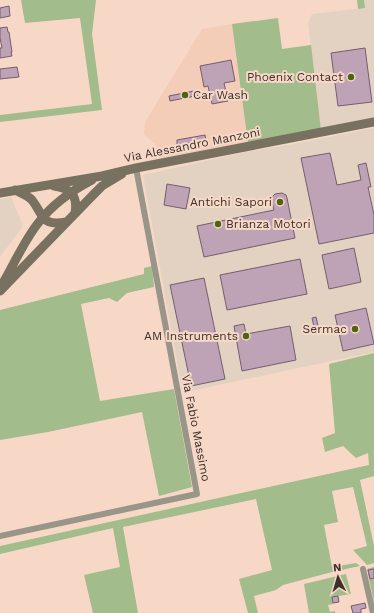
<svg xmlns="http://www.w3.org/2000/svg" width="374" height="613" font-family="'Work Sans',sans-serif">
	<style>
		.built { fill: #f4cdb9 }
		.industrial { fill: #e3d2c1 }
		.green { fill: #a2bc8b }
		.building { fill: #bea2b5; stroke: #765d6e }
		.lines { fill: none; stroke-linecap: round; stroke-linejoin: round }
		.minor { stroke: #999588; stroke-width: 6 }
		.secondary { stroke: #78715f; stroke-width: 9 }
		.poi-dot { fill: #50640f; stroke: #f7d8c7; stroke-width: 1.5 }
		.labels { text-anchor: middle; stroke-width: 4; stroke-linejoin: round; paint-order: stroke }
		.poi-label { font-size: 12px; fill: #3c302a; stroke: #f7d8c7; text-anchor: end }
		.street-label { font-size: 12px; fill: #3c302a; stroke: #f7d8c7 }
	</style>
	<rect width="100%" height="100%" fill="#f7d8c7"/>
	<!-- built -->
	<path class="built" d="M232 24 248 143 159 159 155 143 151 141 144 134 145 122 202 29Z"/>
	<!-- industrial -->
	<path class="industrial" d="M364 0H374V120L321 130 308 23 312 14 365 8Z
		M374 128V352L186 392 182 389 143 175 245 152 288 145Z
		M11 197 23 226 0 257V199Z"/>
	<!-- green -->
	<path class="green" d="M21 0H96L92 34 102 110 0 122V115L92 104 80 18 25 23Z
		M357 0H364L365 8 358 9Z
		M278 18 282 49 311 45 321 130 248 143 232 24Z
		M152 266 154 287 127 293 117 302 109 298 81 304 100 401 174 389 192 487 159 496 142 412 48 432 0 440V310L144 274V268Z
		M374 353V476L360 480 374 546V563L367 565 353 550 367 546 353 487 332 491 338 522 324 525 332 567 356 563 360 566 332 572 283 585 276 590 254 596 258 613H248L239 579 272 570 256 499 123 527 138 613H93L84 575 120 567 113 528 0 554V546L369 465 368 453 356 458 343 446 325 452 322 438 335 433 329 364Z
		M374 567V602L367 569Z
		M346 574 351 594 332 597 333 604 328 605 330 612 335 611V613H309L304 584Z"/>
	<!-- building -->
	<path class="building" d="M9 6 10 16 0 18V8Z
		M7 27 8 32H9L12 52H11L12 56 0 58V48H2L0 38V28Z
		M365 48 372 102 338 106 331 53Z
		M231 60 235 81 224 83 228 101 212 104 208 86 204 87 200 66Z
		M17 67 19 77 0 79V69Z
		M199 90 200 95 170 101 169 96Z
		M205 135 207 146 196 147 195 142 177 145V140Z
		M330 153 337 185 361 180 358 165 366 163 371 187H368L374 215V233L319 244 301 158Z
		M167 184 190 188 186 209 164 205Z
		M282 193 286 195 287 198 295 238 204 257 197 226 274 210 271 198 275 194Z
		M354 248 361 282 329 289 322 255Z
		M300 259 307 294 227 310 220 275Z
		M204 278 225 379 191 386 170 285Z
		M366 308 374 344 343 351 335 315Z
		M316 317 319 330 315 331 312 318Z
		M244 324 246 334 290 326 296 360 242 371 234 326Z
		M374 569V578L370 579 368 570Z
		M338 596 339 602 333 603 332 597Z
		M365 603 366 608 361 609V613H353L351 606Z"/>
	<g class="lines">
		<!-- minor -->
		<path class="minor" d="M0 536 197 494 136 168
			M363 569 373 613"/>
		<!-- secondary -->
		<path class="secondary" d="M54 186C71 188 78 196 75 213
			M15 190C21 193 27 195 32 200 43 214 41 227 66 222
			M0 193 102 176 136 168 374 122
			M3 283C14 264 25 239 39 222 52 205 73 190 92 180
			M0 291 94 194 102 186 122 174"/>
	</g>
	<!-- markers -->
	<g class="poi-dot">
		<circle cx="351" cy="77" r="4"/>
		<circle cx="185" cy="95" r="4"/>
		<circle cx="280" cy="202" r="4"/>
		<circle cx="218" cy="224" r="4"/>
		<circle cx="355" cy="329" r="4"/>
		<circle cx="246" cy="336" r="4"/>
	</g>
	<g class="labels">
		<!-- poi labels -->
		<g class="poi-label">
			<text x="343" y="81">Phoenix Contact</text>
			<text x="193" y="99" text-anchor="start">Car Wash</text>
			<text x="272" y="206">Antichi Sapori</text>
			<text x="226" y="228" text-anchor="start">Brianza Motori</text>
			<text x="347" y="333">Sermac</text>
			<text x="238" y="340">AM Instruments</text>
		</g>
		<!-- street labels -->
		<g class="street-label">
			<text transform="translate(192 145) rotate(-11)" y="4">Via Alessandro Manzoni</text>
			<text transform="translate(196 428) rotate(79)" y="4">Via Fabio Massimo</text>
		</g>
	</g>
	<!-- north arrow -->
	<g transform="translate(338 577) rotate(355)" stroke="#f7d8c7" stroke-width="3" paint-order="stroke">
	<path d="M0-3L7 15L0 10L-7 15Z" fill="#3c302a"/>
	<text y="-6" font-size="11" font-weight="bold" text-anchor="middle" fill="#3c302a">N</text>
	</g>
</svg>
